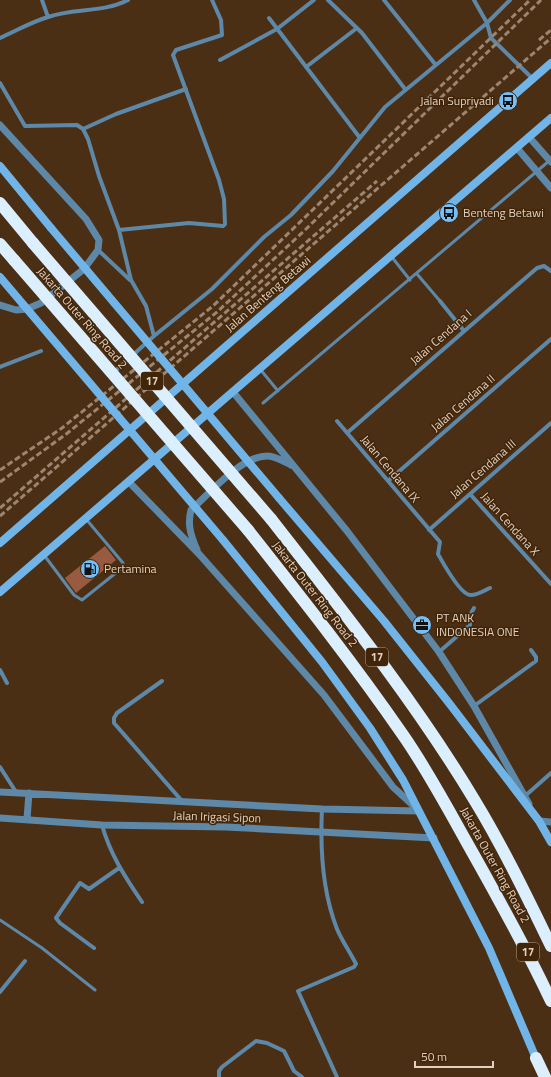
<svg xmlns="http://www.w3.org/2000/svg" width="551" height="1077" font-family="'Titillium Web',sans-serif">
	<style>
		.building { fill: #985a41 }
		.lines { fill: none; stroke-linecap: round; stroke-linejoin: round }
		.service { stroke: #5e88a8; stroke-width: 3 }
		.minor { stroke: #5e88a8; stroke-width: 4 }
		.tertiary { stroke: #5e88a8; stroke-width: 7 }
		.secondary { stroke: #71b5e8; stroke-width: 8 }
		.motorway { stroke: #dbefff; stroke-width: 12 }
		.rail { stroke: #9c8571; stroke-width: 3; stroke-dasharray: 6 3; stroke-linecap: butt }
		.secondary-bridge { stroke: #71b5e8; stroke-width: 8 }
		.motorway-bridge { stroke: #dbefff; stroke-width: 12 }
		.labels { text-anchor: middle; stroke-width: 3; stroke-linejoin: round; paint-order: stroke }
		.shield { fill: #402509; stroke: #b19c89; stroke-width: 1 }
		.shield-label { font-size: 11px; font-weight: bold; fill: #e1cfc0 }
		.poi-label { font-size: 12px; fill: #e1cfc0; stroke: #402509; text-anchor: start }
		.street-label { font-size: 12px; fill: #e1cfc0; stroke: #402509 }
	</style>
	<rect width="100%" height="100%" fill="#4b2f14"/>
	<!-- building -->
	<path class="building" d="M105 546 116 560 76 593 65 578Z"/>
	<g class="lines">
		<!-- service -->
		<path class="service" d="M391 256 410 280
			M417 274 440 301
			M260 369 278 391
			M263 403 549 161
			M44 555 74 595 82 600 122 568 123 563 86 519
			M0 920 42 948 95 990"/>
		<!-- minor -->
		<path class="minor" d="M42 0 48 17
			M328 0 362 33 405 89
			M384 0 435 64
			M474 0 487 23 491 38 533 79
			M269 18 360 138
			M0 38C16 31 31 22 48 17 74 8 103 13 128 0
			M220 60 277 29 314 0
			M306 67 357 28
			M0 83 25 126 77 125 83 129 88 139 99 176 119 230 131 280 146 306 154 336 114 372
			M83 129 116 114 186 89
			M119 230 189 223 223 226 225 224 224 199 219 180 173 55 176 50 222 35 221 20 212 0
			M98 250 130 280
			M440 301 464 331
			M154 336 212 289 264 237 291 215 333 171 385 107 487 23 510 0
			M0 367 41 351
			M337 421 440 542 438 554C443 563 460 594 470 595 476 596 485 590 490 588
			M347 433 537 268 544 266 551 271
			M388 481 551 339
			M470 494 551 584
			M429 530 551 423
			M439 652 470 625V615L474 608
			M0 670 7 683
			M162 681 117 713 114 718V723L182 801
			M474 706 536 661V657L531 650
			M0 767 16 792
			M525 796 551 773
			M322 809C320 849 322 891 337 929 342 941 350 952 356 964L354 967 298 991 337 1077
			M102 825C110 854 125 877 142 902
			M94 948 60 923 56 918 80 883 89 889 119 868
			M0 992 25 961
			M219 1077V1071L222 1067 256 1041 267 1043 284 1051 294 1071 302 1077"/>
		<!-- tertiary -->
		<path class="tertiary" d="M0 125 86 219 99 240 98 250 84 269 41 303 27 309 16 310 0 305
			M529 137 551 162
			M517 148 551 188
			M233 392 347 531 439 652 474 706 529 804
			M129 482 199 554 324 695 393 787 417 809
			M197 550C191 536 187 525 191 510 210 493 242 455 268 456 275 456 285 462 291 465
			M0 792 322 809 418 811
			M0 818 102 825 226 827 434 838
			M537 818 539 821 551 822
			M27 819 29 793"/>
		<!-- secondary -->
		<path class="secondary" d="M0 166 51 228
			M279 498 384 621 449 703 539 821 551 842
			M223 540 322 662 370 728 403 780 489 948 538 1063
			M0 543 551 63
			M0 592 551 118"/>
		<!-- motorway -->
		<path class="motorway" d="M0 203 33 243
			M0 244 14 260
			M271 519C342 610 415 701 475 801 503 847 527 897 551 946
			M248 530C301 597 354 664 403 735 426 768 446 805 466 841 496 894 525 946 551 1001
			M536 1058 545 1077"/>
		<!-- rail -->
		<path class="rail" d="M539 40 551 30
			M0 470 62 428 213 306 530 0
			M0 482 65 435 217 312 304 231 541 0
			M0 508 377 181
			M0 516 551 38"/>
		<!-- secondary-bridge -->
		<path class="secondary-bridge" d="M51 228 279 498
			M0 277 223 540"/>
		<!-- motorway-bridge -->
		<path class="motorway-bridge" d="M33 243 271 519
			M14 260 248 530"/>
	</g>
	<!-- icons -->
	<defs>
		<symbol id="bus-disc" viewBox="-11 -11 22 22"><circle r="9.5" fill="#76c0f7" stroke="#402509"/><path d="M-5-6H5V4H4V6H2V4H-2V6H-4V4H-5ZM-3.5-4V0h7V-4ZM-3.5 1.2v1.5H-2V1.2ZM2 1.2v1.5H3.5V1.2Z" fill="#111"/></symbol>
		<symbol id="fuel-disc" viewBox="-11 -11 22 22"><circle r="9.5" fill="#76c0f7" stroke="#402509"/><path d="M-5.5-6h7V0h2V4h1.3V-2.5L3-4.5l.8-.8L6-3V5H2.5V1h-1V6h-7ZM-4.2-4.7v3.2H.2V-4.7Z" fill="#111"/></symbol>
		<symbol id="office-disc" viewBox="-11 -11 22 22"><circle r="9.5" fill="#76c0f7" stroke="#402509"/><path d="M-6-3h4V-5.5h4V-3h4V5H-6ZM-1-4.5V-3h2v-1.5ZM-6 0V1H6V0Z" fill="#111"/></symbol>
	</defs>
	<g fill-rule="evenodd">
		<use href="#bus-disc" x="497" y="90" width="22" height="22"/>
		<use href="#bus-disc" x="438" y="202" width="22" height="22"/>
		<use href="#fuel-disc" x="79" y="558" width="22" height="22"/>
		<use href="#office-disc" x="411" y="614" width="22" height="22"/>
	</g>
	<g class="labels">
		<!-- shield labels -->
		<g class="shield">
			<rect x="141" y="372" width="22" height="18" rx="3"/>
			<rect x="366" y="648" width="22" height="18" rx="3"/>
			<rect x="517" y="943" width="22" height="18" rx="3"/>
		</g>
		<g class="shield-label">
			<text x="152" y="385">17</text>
			<text x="377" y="661">17</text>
			<text x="528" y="956">17</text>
		</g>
		<!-- poi labels -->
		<g class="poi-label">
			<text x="494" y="105" text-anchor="end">Jalan Supriyadi</text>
			<text x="463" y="217">Benteng Betawi</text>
			<text x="104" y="573">Pertamina</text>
			<text x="436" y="622">PT ANK<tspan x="436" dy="14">INDONESIA ONE</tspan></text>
		</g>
		<!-- street labels -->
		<g class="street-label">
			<text transform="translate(268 294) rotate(-41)" y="4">Jalan Benteng Betawi</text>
			<text transform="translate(82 318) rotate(49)" y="4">Jakarta Outer Ring Road 2</text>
			<text transform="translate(441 337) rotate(-41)" y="4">Jalan Cendana I</text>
			<text transform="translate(463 403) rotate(-41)" y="4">Jalan Cendana II</text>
			<text transform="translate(390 469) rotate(50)" y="4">Jalan Cendana IX</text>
			<text transform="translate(483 469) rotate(-41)" y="4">Jalan Cendana III</text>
			<text transform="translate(510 524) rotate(48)" y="4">Jalan Cendana X</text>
			<text transform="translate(315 594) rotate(52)" y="4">Jakarta Outer Ring Road 2</text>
			<text transform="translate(217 817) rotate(2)" y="4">Jalan Irigasi Sipon</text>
			<text transform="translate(495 865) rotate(61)" y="4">Jakarta Outer Ring Road 2</text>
		</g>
	</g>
	<!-- scale -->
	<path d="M415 1061v6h78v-6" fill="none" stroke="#e1cfc0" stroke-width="2"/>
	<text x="421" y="1061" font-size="12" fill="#e1cfc0" stroke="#402509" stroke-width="3" paint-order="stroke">50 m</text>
</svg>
